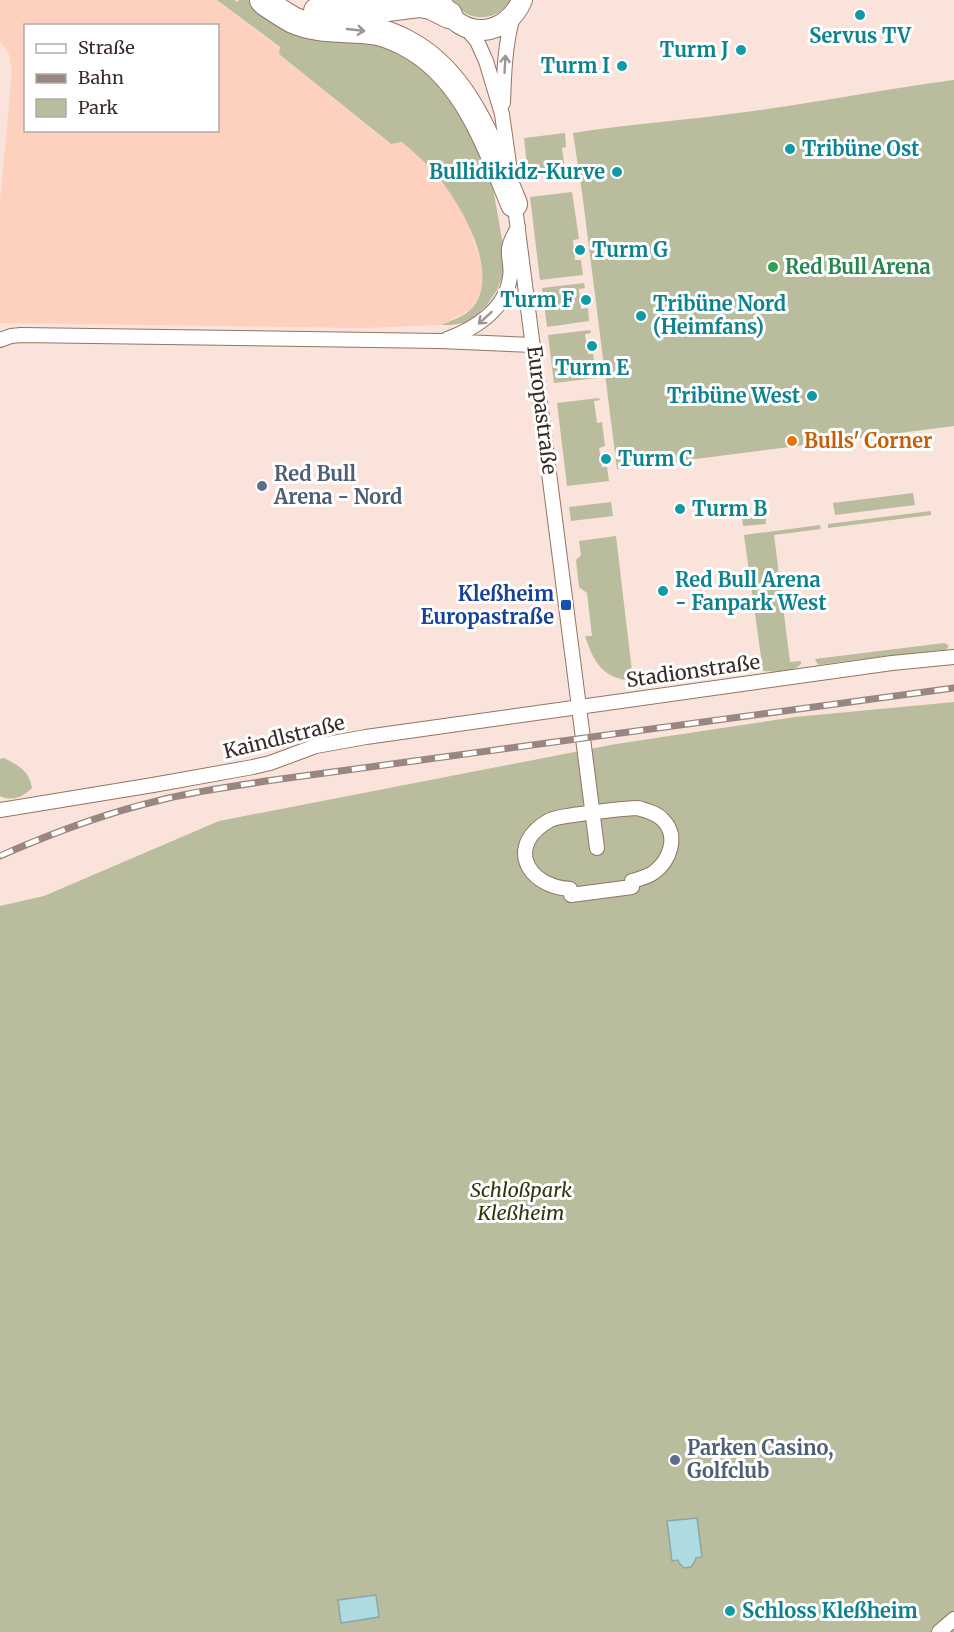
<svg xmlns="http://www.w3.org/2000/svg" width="954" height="1632" font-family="Merriweather,serif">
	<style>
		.built { fill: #fed1be; fill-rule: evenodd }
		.green { fill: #b9bc9d }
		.water { fill: #aedbdf; stroke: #8ba6a7; stroke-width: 1.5 }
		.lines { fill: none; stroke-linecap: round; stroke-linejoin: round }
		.street-casing { stroke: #937365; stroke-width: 16 }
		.secondary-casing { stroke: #937365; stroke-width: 22 }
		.highway-casing { stroke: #937365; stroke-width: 28 }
		.street { stroke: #fff; stroke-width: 14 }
		.secondary { stroke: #fff; stroke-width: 20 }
		.highway { stroke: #fff; stroke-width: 26 }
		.rail-casing { stroke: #99877f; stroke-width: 7 }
		.rail { stroke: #fff; stroke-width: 4.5; stroke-dasharray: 14; stroke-linecap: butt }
		.oneway { stroke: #9c9592 }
		.culture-dot { fill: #0f9aa8; stroke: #fff; stroke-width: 2 }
		.leisure-dot { fill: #2e9e5b; stroke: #fff; stroke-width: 2 }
		.food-dot { fill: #e8710a; stroke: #fff; stroke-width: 2 }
		.service-dot { fill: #5c6f8a; stroke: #fff; stroke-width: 2 }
		.transit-dot { fill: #1a4fb4; stroke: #fff; stroke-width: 2 }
		.labels { text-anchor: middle; stroke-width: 6; stroke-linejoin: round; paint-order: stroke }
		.culture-label { font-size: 20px; font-weight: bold; fill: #0d838f; stroke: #fff; text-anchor: start }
		.leisure-label { font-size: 20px; font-weight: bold; fill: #27864d; stroke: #fff; text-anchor: start }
		.street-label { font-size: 20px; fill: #392b25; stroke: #fff }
		.food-label { font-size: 20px; font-weight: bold; fill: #c56008; stroke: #fff; text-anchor: start }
		.service-label { font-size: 20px; font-weight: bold; fill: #4e5e75; stroke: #fff; text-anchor: start }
		.transit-label { font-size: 20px; font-weight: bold; fill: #164399; stroke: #fff; text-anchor: end }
		.park-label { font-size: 20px; font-style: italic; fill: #323409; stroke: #fff }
	</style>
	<rect width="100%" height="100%" fill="#fae3da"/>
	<!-- built -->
	<path class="built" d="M0 0H217L280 48 279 54 390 144 402 142 432 170 457 202 469 226 483 269V284L478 298 470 310 441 325 362 328 0 323V201L12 72 9 54 0 41ZM26 26H218V130H26Z"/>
	<!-- green -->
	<path class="green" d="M217 0H235L237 2 239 0H252L380 37 446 81 490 171 505 256 503 275 497 290 486 306 476 316 464 323 451 325H441C450 321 463 317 470 310 505 276 458 198 432 170 423 160 412 151 402 142L391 144 279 54 280 47Z
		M453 0H511C498 22 466 24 453 0Z
		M954 80V426L617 469 582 192 573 133C630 124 688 120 746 112 815 103 884 89 954 80Z
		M565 133 566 147 562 148 565 169 570 170 528 175 524 138Z
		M572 192 579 239 573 240 575 260H581L583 275 540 280 530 197Z
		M584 283 585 288 579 289 581 309 588 308 589 321 547 327 542 288Z
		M590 330 591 333 585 334 588 354H593L597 378 554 383 548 335Z
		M599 398 600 400 594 401 597 423 602 422 605 446 599 448 602 467H607L609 481 567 486 557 403Z
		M913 493 915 505 835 515 833 503Z
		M611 502 613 516 571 521 569 507Z
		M931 511V515L828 528V524Z
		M765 512 766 524 743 526 742 515Z
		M820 525 821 529 774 535 790 662 801 661V664C794 673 774 672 763 671L744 535Z
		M616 536 633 680C604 681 593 661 585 636H592L587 593 579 587 576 560 581 555 579 541Z
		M944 643 948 645V648L945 650 886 656 818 665 815 659Z
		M954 702V1632H0V906L44 896 219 821 616 744 795 717Z
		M4 758C19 766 29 770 32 788 23 797 12 802 0 796V759Z"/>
	<!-- water -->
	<path class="water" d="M697 1518 702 1557 696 1558 695 1561 691 1567 684 1568 679 1563 678 1560 672 1561 667 1521Z
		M376 1595 379 1617 341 1623 338 1600Z"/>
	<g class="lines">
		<defs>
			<path id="street" d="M465 27 477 41 486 61 502 114 510 171
				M503 103C504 73 505 44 513 16
				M514 199 597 848
				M447 339C475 329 506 309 510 277 512 268 508 258 509 249 509 242 515 234 518 227
				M0 340 11 336 21 335 440 341 533 345
				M638 808C647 811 657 813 663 820 679 836 670 861 653 873 647 877 639 879 632 881V887L571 895 570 889C525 886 506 844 550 820 557 817 566 816 573 815 595 812 616 809 638 808Z
				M0 810 153 785 253 767 270 763 316 746 366 737 892 663 954 657
				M939 1632 954 1619"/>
			<path id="secondary" d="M442 3C460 41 506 38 522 0"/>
			<path id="highway" d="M263 0 266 3C275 9 284 15 293 20 319 32 351 27 378 32 387 34 396 38 404 42 466 73 489 144 514 204
				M317 11 327 12 363 11 419 4 431 6 449 15"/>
		</defs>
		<!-- street casing -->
		<use href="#street" class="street-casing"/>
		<!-- secondary casing -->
		<use href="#secondary" class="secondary-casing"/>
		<!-- highway casing -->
		<use href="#highway" class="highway-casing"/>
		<!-- street -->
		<use href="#street" class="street"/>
		<!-- secondary -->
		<use href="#secondary" class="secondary"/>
		<!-- highway -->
		<use href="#highway" class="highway"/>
		<defs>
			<path id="rail" d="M0 856C52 833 106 813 161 800 196 791 231 787 266 781L954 688"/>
		</defs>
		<!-- rail casing -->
		<use href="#rail" class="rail-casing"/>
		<!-- rail -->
		<use href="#rail" class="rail"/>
	</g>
	<!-- one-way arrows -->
	<defs><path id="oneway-shaft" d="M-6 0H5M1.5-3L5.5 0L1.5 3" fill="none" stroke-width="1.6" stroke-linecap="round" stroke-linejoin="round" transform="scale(1.5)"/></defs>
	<g class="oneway">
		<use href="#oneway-shaft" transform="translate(356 30) rotate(6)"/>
		<use href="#oneway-shaft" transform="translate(505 64) rotate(-87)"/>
		<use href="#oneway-shaft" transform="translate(485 318) rotate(138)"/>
	</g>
	<!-- markers -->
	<g class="culture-dot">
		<circle cx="860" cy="15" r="6"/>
		<circle cx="741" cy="50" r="6"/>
		<circle cx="622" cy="66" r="6"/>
		<circle cx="790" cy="149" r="6"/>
		<circle cx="617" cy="172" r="6"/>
		<circle cx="580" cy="250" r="6"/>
		<circle cx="586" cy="300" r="6"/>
		<circle cx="641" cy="316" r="6"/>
		<circle cx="592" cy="346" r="6"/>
		<circle cx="812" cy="396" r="6"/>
		<circle cx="606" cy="459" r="6"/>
		<circle cx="680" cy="509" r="6"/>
		<circle cx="663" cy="591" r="6"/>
		<circle cx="730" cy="1611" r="6"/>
	</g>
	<circle class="leisure-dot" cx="773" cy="267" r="6"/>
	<circle class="food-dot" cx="792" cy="441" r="6"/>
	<g class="service-dot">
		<circle cx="262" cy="486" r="6"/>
		<circle cx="675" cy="1460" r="6"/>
	</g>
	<rect class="transit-dot" x="560" y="599" width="12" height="12" rx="3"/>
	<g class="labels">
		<!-- culture labels -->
		<g class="culture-label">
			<text x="860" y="43" text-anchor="middle">Servus TV</text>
			<text x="729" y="57" text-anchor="end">Turm J</text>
			<text x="610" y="73" text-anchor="end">Turm I</text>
			<text x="802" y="156">Tribüne Ost</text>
			<text x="605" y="179" text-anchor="end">Bullidikidz-Kurve</text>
			<text x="592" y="257">Turm G</text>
			<text x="574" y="307" text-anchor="end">Turm F</text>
			<text x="653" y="311">Tribüne Nord<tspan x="653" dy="23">(Heimfans)</tspan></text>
			<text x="592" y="375" text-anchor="middle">Turm E</text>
			<text x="800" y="403" text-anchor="end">Tribüne West</text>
			<text x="618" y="466">Turm C</text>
			<text x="692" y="516">Turm B</text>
			<text x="675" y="587">Red Bull Arena<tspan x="675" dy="23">- Fanpark West</tspan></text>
			<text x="742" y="1618">Schloss Kleßheim</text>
		</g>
		<!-- leisure labels -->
		<g class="leisure-label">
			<text x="785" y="274">Red Bull Arena</text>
		</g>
		<!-- street labels -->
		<g class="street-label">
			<text transform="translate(542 410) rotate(83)" y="7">Europastraße</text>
			<text transform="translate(693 671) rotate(-8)" y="7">Stadionstraße</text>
			<text transform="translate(284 737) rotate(-14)" y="7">Kaindlstraße</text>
		</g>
		<!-- food labels -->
		<g class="food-label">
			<text x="804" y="448">Bulls' Corner</text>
		</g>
		<!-- service labels -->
		<g class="service-label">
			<text x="274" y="481">Red Bull<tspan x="274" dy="23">Arena - Nord</tspan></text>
			<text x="687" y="1455">Parken Casino,<tspan x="687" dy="23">Golfclub</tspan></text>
		</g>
		<!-- transit labels -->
		<g class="transit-label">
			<text x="554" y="601">Kleßheim<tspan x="554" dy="23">Europastraße</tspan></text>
		</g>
		<!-- park labels -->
		<g class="park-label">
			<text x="521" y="1197">Schloßpark<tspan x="521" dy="23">Kleßheim</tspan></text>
		</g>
	</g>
	<!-- legend -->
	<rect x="24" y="24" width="195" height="108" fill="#ffffff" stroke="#b0aaa8" stroke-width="1.5"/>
	<rect x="36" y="44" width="30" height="9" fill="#ffffff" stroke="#b0aaa8" stroke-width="1.5"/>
	<text x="78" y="54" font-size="18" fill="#392b25">Straße</text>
	<rect x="36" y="74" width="30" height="9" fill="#99877f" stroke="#b0aaa8" stroke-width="1.5"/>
	<text x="78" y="84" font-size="18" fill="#392b25">Bahn</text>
	<rect x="36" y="99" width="30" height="18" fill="#b9bc9d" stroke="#b0aaa8" stroke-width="1.5"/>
	<text x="78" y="114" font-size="18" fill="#392b25">Park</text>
</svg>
